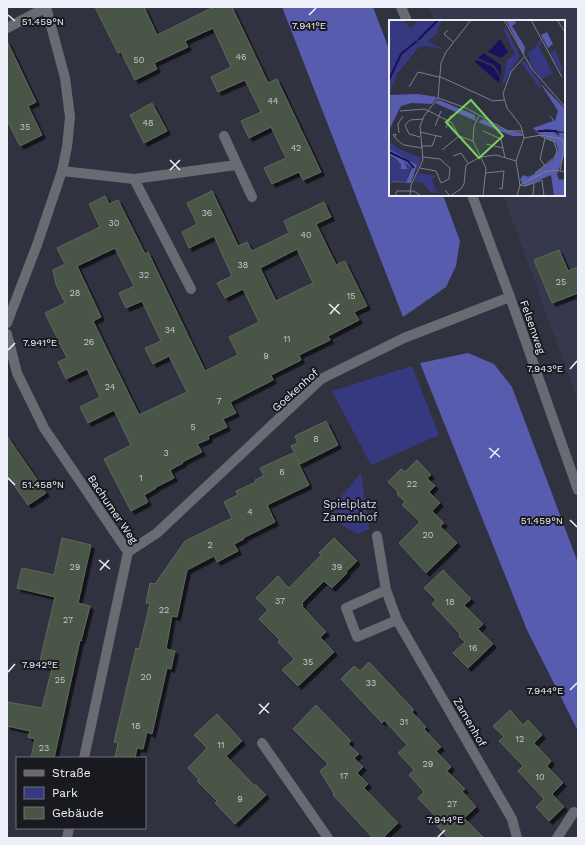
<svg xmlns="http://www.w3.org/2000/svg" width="585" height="845" font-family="'Work Sans',sans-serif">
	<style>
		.built { fill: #36394d }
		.green { fill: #363980 }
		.forest { fill: #575caf }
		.building { fill: #4a5447; stroke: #5e695b; fill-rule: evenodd; filter: url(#shadow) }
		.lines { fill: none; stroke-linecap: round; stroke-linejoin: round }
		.service { stroke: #6a6b72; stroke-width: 10 }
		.minor { stroke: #6a6b72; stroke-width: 10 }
		.ticks { fill: none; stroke: #eef0f9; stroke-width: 1.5 }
		.labels { text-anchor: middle; stroke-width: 4; stroke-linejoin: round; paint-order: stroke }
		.number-label { font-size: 9px; fill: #c5c9cc }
		.street-label { font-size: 11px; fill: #eef0f9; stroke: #191a20 }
		.park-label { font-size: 11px; fill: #d4d8ef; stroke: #191a20 }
		.inset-river { fill: none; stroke: #190f5d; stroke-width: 2 }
		.inset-road { fill: none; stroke: #7c7e8a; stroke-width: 1 }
		.view { fill: #76d25a; fill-opacity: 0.15; stroke: #76d25a; stroke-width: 2 }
		.inset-edge { fill: none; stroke: #eef0f9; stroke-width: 2 }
		.ticks-label { font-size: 10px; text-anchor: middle; fill: #eef0f9; stroke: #191a20; stroke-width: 4; stroke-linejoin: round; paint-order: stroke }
	</style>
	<defs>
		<filter id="shadow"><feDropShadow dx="3.5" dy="3.5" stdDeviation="0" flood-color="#0009"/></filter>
	</defs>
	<rect width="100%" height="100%" fill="#303240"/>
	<!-- built -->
	<path class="built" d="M428 7H578V402L524 252 503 195H564V21H435Z"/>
	<!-- green -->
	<path class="green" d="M412 366 439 435 371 465 332 391Z
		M361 473 369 529 358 534 343 526 328 512Z"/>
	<!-- forest -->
	<path class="forest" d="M282 7H373L390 52V195H443L460 241 456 266 446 287 403 317Z
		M468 353 494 364 512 387 578 563V731L527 630 420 363Z"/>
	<!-- building -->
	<path class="building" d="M95 7H144L157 35 214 7H232L268 83 277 79 321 172 303 180 299 172 272 184 264 168 286 158 271 127 249 138 241 121 261 112 245 80 218 92 211 77 231 67 213 28 185 41 188 47 154 63 157 69 135 80 121 52 118 53Z
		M7 41 36 102 28 106 42 135 20 146 7 120Z
		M152 103 167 131 144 143 130 115Z
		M212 191 238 246 247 242 252 251 289 233 284 221 324 202 331 217 316 224 336 265 345 261 367 306 354 312 359 320 328 336 330 340 299 355 301 360 271 375 273 380 230 402 236 413 223 419 227 427 208 436 209 439 197 444 202 452 182 462 183 463 170 470 174 478 156 487V488L144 495 148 502 131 511 104 459 131 445 114 410 88 423 80 407 100 397 87 369 66 379 58 362 67 358 45 313 65 303 56 284 53 270 65 264 57 248 100 227 89 204 105 196 109 204 118 200 145 254 148 252 205 371 238 355 229 337 259 322 243 289 225 298 217 283 232 276 214 236 189 248 182 232 197 224 187 203ZM115 248 134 286 119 293 126 308 142 301 161 341 145 348 153 364 169 356 187 392 139 415 93 321 101 317 77 266ZM297 249 313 283 276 301 260 268Z
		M559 250 568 271 578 267V293L552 303 534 260Z
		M326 421 338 445 300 464 291 446 298 443 295 436Z
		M7 436 46 493 28 505 7 475Z
		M293 453 309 485 267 505 275 522 243 538 244 539 234 544 238 551 217 562 214 556 187 570 177 617 172 616 166 649 175 651 171 669 167 668 152 734 147 732 143 749 137 748 135 758H115L118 743 114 742 136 648 139 649 150 603H146L150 583 155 584 185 541 232 518 224 502 238 495 236 491 256 482 255 480 264 476 260 468Z
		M417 460 431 475 427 478 435 486 429 492 440 503 432 511 444 523 440 526 457 543 426 573 399 543 420 522 402 505 405 502 397 494 398 492 388 482 401 469 405 472Z
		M62 538 91 545 78 603 90 606 81 641 80 640 54 758H31L35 739 28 737 30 731 7 726V702L42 708 52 668 39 665 55 597 17 588 22 568 54 575Z
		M334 538 357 561 346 572 347 573 332 588 324 581 302 603 303 605 302 606 326 632 320 637 334 652 298 686 282 670 294 659 278 642 280 640 259 619 268 610 256 598 278 576 289 588 321 555 319 553Z
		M443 570 471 599 464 605 483 624 478 629 493 644 468 668 453 653 465 642 459 636 460 634 432 604 436 600 424 588Z
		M369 662 414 710 412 712 426 727 424 729 441 747 436 751 451 767 447 771 465 789 462 791 476 807 464 818 484 838H448L431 819 435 816 418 798 424 792 409 775 414 770 398 753 407 745 384 720 382 723 341 679 354 666 360 671Z
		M316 705 351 741 348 744 359 754 354 758 363 767 357 773 368 784 364 788 398 823 383 838H373L333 795 334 794 320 771 328 764 293 729Z
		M510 710 523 725 528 720 542 735 534 743 551 761 547 766 563 783 552 794 564 807 549 821 536 807 544 799 518 771 523 766 499 741 504 737 493 726Z
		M217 714 242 741 226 756 254 785H256L266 795 235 824 215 803 217 801 197 781 199 780 188 768 207 748 194 735Z"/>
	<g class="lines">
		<!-- service -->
		<path class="service" d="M557 838 574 812"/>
		<!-- minor -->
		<path class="minor" d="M401 7 407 21
			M7 28 47 7
			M224 136 252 197
			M62 171 134 179 236 165
			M134 179 191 289
			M472 195 510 297 578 490
			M7 323 37 245 62 171 67 147 70 117 65 78 46 7
			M7 334 17 373 44 428 128 552 84 758
			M377 536 386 590 397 620 512 819 517 838
			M128 552 157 533 321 379 404 338 510 297
			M386 590 346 608 357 637 397 620
			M262 743 328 838
			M67 838 69 828"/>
	</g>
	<!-- ticks -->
	<path class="ticks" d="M8 15 15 21M309 15 316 8M170 160 180 170M170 170 180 160M329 304 340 314M330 314 339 304M8 350 15 343M570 369 577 361M489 448 500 457M490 458 499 448M8 478 15 485M570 520 577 527M99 560 110 569M100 570 109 560M8 672 15 664M570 690 577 683M259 704 269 713M259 714 269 703M438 837 445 830"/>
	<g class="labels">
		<!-- number labels -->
		<g class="number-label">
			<text x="241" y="60">46</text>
			<text x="139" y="63">50</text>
			<text x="273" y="104">44</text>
			<text x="148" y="126">48</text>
			<text x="25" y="130">35</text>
			<text x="296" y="151">42</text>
			<text x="207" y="216">36</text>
			<text x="114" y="226">30</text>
			<text x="306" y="238">40</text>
			<text x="243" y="268">38</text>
			<text x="144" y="278">32</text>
			<text x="561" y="285">25</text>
			<text x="75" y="296">28</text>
			<text x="351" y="299">15</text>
			<text x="170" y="333">34</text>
			<text x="287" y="342">11</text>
			<text x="89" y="345">26</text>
			<text x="266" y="359">9</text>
			<text x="110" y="390">24</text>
			<text x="219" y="404">7</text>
			<text x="193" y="430">5</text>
			<text x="316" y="442">8</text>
			<text x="166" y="456">3</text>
			<text x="282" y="475">6</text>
			<text x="141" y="481">1</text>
			<text x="412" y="487">22</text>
			<text x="250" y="515">4</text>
			<text x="428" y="538">20</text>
			<text x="210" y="548">2</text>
			<text x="75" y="570">29</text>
			<text x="337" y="570">39</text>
			<text x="280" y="604">37</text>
			<text x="450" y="605">18</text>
			<text x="164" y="613">22</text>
			<text x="68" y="623">27</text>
			<text x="473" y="651">16</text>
			<text x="308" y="665">35</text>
			<text x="146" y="680">20</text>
			<text x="60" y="683">25</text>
			<text x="371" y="686">33</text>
			<text x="404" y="725">31</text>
			<text x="136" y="729">18</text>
			<text x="520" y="742">12</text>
			<text x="221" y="748">11</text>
			<text x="44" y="751">23</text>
			<text x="428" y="767">29</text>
			<text x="344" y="779">17</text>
			<text x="540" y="780">10</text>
			<text x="240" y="802">9</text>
			<text x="452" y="807">27</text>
		</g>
		<!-- street labels -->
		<g class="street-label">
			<text transform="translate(533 327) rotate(71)" y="4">Felsenweg</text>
			<text transform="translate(295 390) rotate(-42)" y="4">Goekenhof</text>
			<text transform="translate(113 509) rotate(56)" y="4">Bachumer Weg</text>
			<text transform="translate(470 722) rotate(60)" y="4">Zamenhof</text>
		</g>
		<!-- park labels -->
		<g class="park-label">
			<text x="350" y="508">Spielplatz<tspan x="350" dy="13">Zamenhof</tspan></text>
		</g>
	</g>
	<!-- overview -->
	<g transform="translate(389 20)">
		<rect width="176" height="176" fill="#303240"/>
		<path d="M0 0H15L21 8 30 0H53L47 15 38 21 56 30 38 26 30 27 8 54 0 75ZM116 6 131 36 113 67 118 40 126 34 114 9ZM151 19 153 24 150 26 164 54 157 56 153 60 140 42 142 40 138 33 147 27ZM166 30 170 40 174 51H171L161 33ZM136 41 151 63 152 70 132 42ZM0 121 10 129 33 138 28 150 0 129ZM0 135 19 148 14 142 22 146 17 162 3 161 0 164ZM29 153 48 156 43 159 48 173 41 172 33 162H25Z" fill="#363980"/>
		<path d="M117 0H125L127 3 123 6 136 27 135 35ZM158 12 164 24 159 28 152 15ZM151 63 176 89V112L158 109 147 111 144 108 164 101 160 94 166 101 169 91ZM29 74 48 77 43 84 22 83 12 86 0 110 1 75ZM50 80 86 95 87 101 46 83ZM94 99 116 110 133 113 134 116H123L89 102ZM162 110 170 116V113H176V133L168 154 170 160 176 159V176H165L162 155 136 166 131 160 134 155 139 157 145 154 165 139 169 130 167 123 147 112ZM0 129 28 145 22 163 4 162 0 166 4 161 17 162 23 148 15 142 19 149H12V144L7 139 0 135Z" fill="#575caf"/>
		<path d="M111 19 119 32 112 38 99 32ZM95 33 112 45V56L105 45 89 38ZM88 40 104 47 111 58 110 63 86 42Z" fill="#190f5d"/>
		<path class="inset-river" d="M29 20 49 0M0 60 12 34 28 21M149 111H168M0 132 19 141 25 148"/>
		<path class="inset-road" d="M115 0 143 49 176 87M142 0 173 57M168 0 176 12M59 10 55 14 64 22M135 37 122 52 114 74 118 88 132 106 135 118M20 67 29 52 54 58 104 81 115 80M49 78 77 88 119 111H133M11 91 36 89 63 103 70 116 84 121 97 148 94 176M46 106 52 91M57 108 62 95M94 111 112 119 116 138M31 112 53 117M10 113 9 104 14 96M6 117 7 114 4 115 8 120 15 125 33 128M31 117 20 114 16 105 21 100 34 99M135 118 152 115 173 119 175 129 171 151M156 118 151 139 156 146M84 121 85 106 90 96M97 124 114 128M32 126H43L47 116M53 130 70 116M64 136 72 133 79 143M127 141 131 165 136 166 153 160 155 176M31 148 47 151 52 163 60 159 61 148 51 139 34 137M97 153 115 151 113 169 110 168M146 153 166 137 168 131 165 122 150 115M56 170 61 176 72 169 75 164 77 145 91 137 107 135 127 141 135 118M6 176 8 171H25L32 176M21 176 22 165 34 140 31 106 35 96 49 78 52 43 57 32 82 0M128 176 131 165 156 152 166 150 176 152M144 176 145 163"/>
		<path class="view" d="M82 80 114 116 90 138 57 102Z"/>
		<rect width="176" height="176" class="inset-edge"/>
	</g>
	<g class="ticks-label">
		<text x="43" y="25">51.459°N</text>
		<text x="309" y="29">7.941°E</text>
		<text x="40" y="346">7.941°E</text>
		<text x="545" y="372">7.943°E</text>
		<text x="43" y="488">51.458°N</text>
		<text x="542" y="524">51.459°N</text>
		<text x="40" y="668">7.942°E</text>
		<text x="545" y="694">7.944°E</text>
		<text x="445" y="823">7.944°E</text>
	</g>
	<!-- border -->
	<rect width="585" height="845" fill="none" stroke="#eef0f9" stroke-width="16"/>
	<!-- legend -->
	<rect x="16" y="757" width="130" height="72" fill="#191a20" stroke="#6e7077"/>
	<rect x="24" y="770" width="20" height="6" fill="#6a6b72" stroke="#6e7077"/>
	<text x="52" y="777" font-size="12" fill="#eef0f9">Straße</text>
	<rect x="24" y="787" width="20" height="12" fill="#363980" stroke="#6e7077"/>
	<text x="52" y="797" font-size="12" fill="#eef0f9">Park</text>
	<rect x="24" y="807" width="20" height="12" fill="#4a5447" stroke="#6e7077"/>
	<text x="52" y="817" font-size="12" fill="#eef0f9">Gebäude</text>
</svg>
